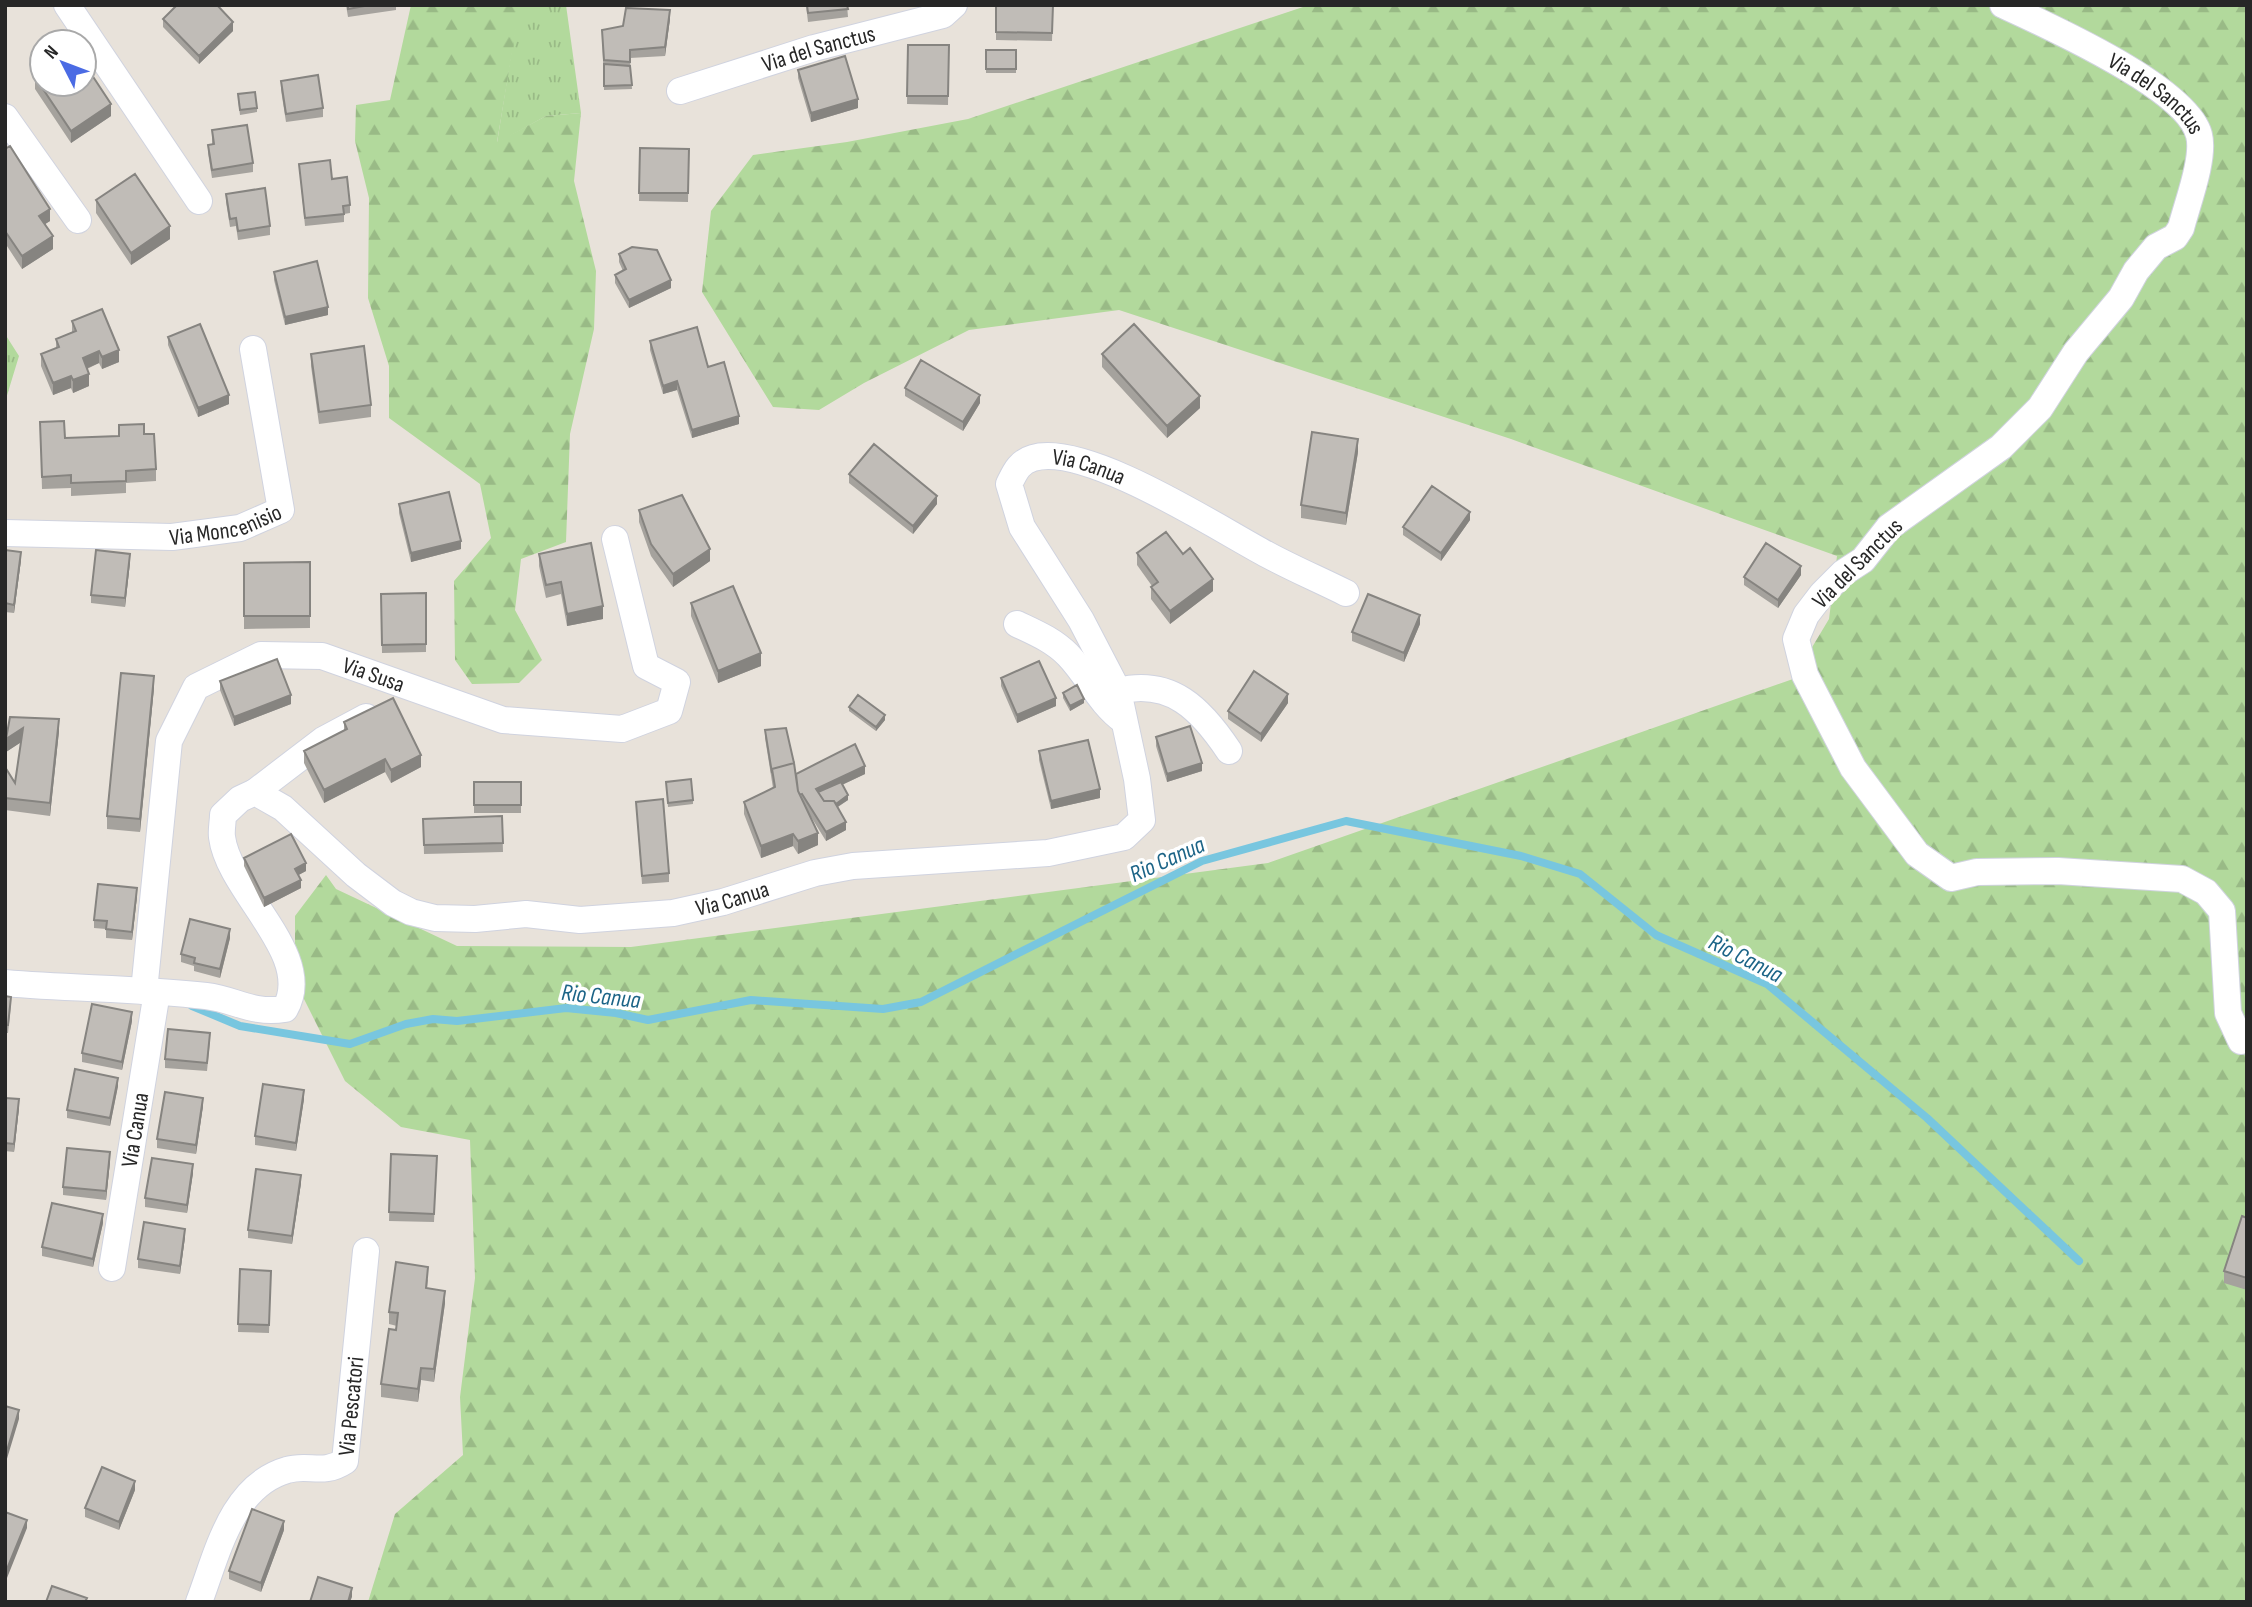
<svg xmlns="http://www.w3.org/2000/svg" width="2252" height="1607" font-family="'Sofia Sans Condensed',sans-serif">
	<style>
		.grass { fill: url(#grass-tufts) }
		.forest { fill: url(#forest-firs) }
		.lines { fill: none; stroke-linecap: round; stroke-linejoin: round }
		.stream { stroke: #78c6df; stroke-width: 8 }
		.minor-casing { stroke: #d0d3df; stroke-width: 28 }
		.minor { stroke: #fff; stroke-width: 26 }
		.wall { fill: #a5a29d }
		.shaded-wall { fill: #868480 }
		.building { fill: #c0bcb7; stroke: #868480; stroke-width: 2 }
		.labels { text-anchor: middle; stroke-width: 7; stroke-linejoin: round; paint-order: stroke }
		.street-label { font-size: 23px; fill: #272727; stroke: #fff }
		.water-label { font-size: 24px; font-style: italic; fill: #1c6487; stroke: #fff }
	</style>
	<defs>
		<pattern id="grass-tufts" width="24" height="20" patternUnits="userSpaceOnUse" patternTransform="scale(1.75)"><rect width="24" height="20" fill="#b2d99c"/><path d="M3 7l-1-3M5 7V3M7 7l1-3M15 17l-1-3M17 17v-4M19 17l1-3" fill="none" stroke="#99ba86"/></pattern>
		<pattern id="forest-firs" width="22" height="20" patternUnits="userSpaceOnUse" patternTransform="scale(1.75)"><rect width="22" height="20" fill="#b2d99c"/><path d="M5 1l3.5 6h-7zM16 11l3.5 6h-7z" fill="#99ba86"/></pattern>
	</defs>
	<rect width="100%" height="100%" fill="#e8e2da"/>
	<!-- grass -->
	<path class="grass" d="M519 5H566L581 113 546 116 497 143Z
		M5 334 19 356 5 402Z"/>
	<!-- forest -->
	<path class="forest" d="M411 5H520L497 142 546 116 581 113 574 181 596 271 594 329 570 434 566 542 521 559 515 610 542 660 519 683 472 684 455 660 454 581 491 538 480 484 389 418V366L368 298 369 198 355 141 356 105 390 100Z
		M1309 5H2247V1602H368L395 1514 463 1455 460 1397 475 1278 470 1140 401 1127 345 1081 295 981V916L326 875 336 889 457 946 631 947 1268 863 1793 679 1829 619 1837 556 1511 439 1119 310 969 330 864 383 819 410 773 407 702 292 711 211 753 155 847 142 968 119Z"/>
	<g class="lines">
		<!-- stream -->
		<path class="stream" d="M192 1006 240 1026 350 1044 406 1024 433 1019 457 1021 566 1008 616 1013 648 1020 751 1000 883 1009 921 1002 1202 861 1346 821 1521 856 1580 874 1656 935 1767 984 1927 1118 2079 1261"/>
		<defs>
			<g id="minor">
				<path d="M67 5 199 201"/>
				<path id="s1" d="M2003 5C2049 26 2187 88 2199 135 2205 158 2187 204 2181 228L2175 237 2156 247 2136 271 2121 298 2076 352 2040 408 2001 447 1889 527 1863 560 1843 573 1822 594 1806 615 1796 639 1805 675 1853 768 1917 854 1951 878 1977 872 2058 871 2182 879 2206 892 2222 911 2228 1013 2241 1041"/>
				<path id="s2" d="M680 91 814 48 943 15 954 5"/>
				<path d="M5 117 78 220"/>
				<path id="s3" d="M5 533 172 537 240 528 281 510 253 349"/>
				<path d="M1017 624C1036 633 1053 640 1068 655 1089 677 1099 703 1124 721"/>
				<path d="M1118 691C1171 678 1201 709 1229 751"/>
				<path d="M255 792 323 740 366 717"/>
				<path id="s4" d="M5 983C72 989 139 988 206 996 237 1000 251 1014 285 1009 316 955 229 892 222 837 221 830 223 822 223 815L240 799 255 792 283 808 356 875 393 903 411 912 435 918 475 919 526 914 580 920 673 913 723 902 815 873 853 866 1048 853 1124 837 1142 820 1137 779 1118 691 1081 620 1022 527 1009 484C1015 472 1019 462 1033 458 1086 442 1219 529 1268 555 1294 569 1320 580 1346 593"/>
				<path id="s5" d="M144 991 169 741 196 687 261 655 322 656 503 720 622 729 669 711 677 682 646 666 615 539"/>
				<path id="s6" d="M112 1268 157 992"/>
				<path id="s7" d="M199 1602C217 1555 231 1486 287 1470 309 1463 322 1476 345 1461L366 1251"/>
			</g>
		</defs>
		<!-- minor casing -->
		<use href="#minor" class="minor-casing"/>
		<!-- minor -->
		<use href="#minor" class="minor"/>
	</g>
	<!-- wall -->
	<path class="wall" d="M346 5H396V10L348 17Z
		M806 5H847L848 17 808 22Z
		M996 5H1053L1052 41 996 40Z
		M163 19 233 31 199 64 163 27Z
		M670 19 665 56 630 58 632 89 604 90 602 30Z
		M908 45H949L948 105 907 104Z
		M986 50H1016V73H986Z
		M798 70 858 108 811 122 798 78Z
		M35 77 111 116 71 143 35 89Z
		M281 81 323 108V117L286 122 281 90Z
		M238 99 257 108V112L240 115Z
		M212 130 253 163V172L212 178 208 153V145L212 144Z
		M640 148 689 149 688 202 639 201Z
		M5 149 50 221 45 224 53 249 22 269 5 243Z
		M299 164 332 179 350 205V213L344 214V222L305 226Z
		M226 194 270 226V235L238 240 236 226 230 227 226 202Z
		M96 200 170 239 131 265 96 213Z
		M619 254 671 288 629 308 615 283V275L623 271 619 262Z
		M274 272 328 315 285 325 274 280Z
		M72 321 119 362 102 369 99 363 87 369 89 386 73 393 71 388 53 395 41 366V354L56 348V339L72 332Z
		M168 337 229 404 198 417 168 345Z
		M650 341 708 367 739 424 692 438 677 390 663 394 650 350Z
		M311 354 371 405V417L319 424 311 366Z
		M1102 354 1200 408 1167 438 1102 367Z
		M905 388 980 403 963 431 905 396Z
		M40 422 65 438 119 436V425L144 434 156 469V481L126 483V493L71 496V488L42 489Z
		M1358 452 1346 525 1301 518V505Z
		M849 474 937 504 913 534 849 483Z
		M399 504 461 549 411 562 399 513Z
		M639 510 710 561 673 587 651 556 639 522Z
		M1470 520 1441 561 1403 535V527Z
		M5 550 21 560 14 613 5 612Z
		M1137 553 1183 554 1213 591 1170 624 1151 599V587L1152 586 1137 565Z
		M539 554 603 619 567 626 561 594 546 598 539 566Z
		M130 562 125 607 91 603V595Z
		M310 562V628L244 629V563Z
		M1801 575 1778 608 1744 585V577Z
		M426 593V652L382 653 381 594Z
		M691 603 761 666 718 683 691 616Z
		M1420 624 1404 662 1352 641V632Z
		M1001 678 1056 706 1017 723 1001 686Z
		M220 681 291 704 234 726 220 690Z
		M154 688 140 832 107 829V816Z
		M1063 693 1084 703 1070 711 1063 698Z
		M1288 703 1261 742 1228 719V711Z
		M849 707 885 720 876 731 849 711Z
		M344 722 421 767 391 783 385 772 324 803 304 763V751L344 730Z
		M765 730 796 774H865L842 785 848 800 838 807 846 830 826 841 808 812 818 845 798 854 793 846 761 858 744 814V802L773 788 765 738Z
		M59 731 50 816 5 810V767L15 783 21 742 6 752V739Z
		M1156 737 1202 771 1167 782 1156 746Z
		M1039 751 1100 798 1051 809 1039 760Z
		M474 782H521V813H474Z
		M666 786 693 800V804L668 807Z
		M636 802 669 873V882L642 884Z
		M502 816 503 852 424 854 423 819Z
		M244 858 306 871 298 875 301 888 264 907 244 866Z
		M137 896 132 940 106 938V929L94 928V920Z
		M230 938 220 978 194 971V966L181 962V954Z
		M5 996 11 1005 8 1033H5Z
		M132 1021 122 1070 82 1062V1053Z
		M210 1041 207 1071 165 1068V1059Z
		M118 1086 110 1126 67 1118V1110Z
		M5 1098 19 1108 14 1152 5 1151Z
		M304 1099 296 1151 255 1145V1136Z
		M203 1106 196 1154 157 1148V1139Z
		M391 1154 437 1156 434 1222 389 1221Z
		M110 1161 106 1200 63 1195V1187Z
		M193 1173 187 1213 145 1207V1198Z
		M301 1183 292 1244 248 1238V1230Z
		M2247 1218V1290L2224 1283V1271Z
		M103 1223 93 1267 42 1256V1247Z
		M185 1237 180 1274 138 1268V1259Z
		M240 1269 271 1271 269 1333 238 1332Z
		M428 1279 427 1289 445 1303 434 1382 421 1380 418 1402 381 1397V1384L397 1326 389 1324V1312Z
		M135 1490 119 1530 85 1517V1508Z
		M284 1530 261 1592 229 1579V1571Z"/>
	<!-- shaded-wall -->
	<path class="shaded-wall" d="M670 10V19L665 56V47Z
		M233 22V31L199 64V56Z
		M858 99V108L811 122V113Z
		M111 104V116L71 143V131Z
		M50 209V221L39 228V216Z
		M170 226V239L131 265V253Z
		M53 236V249L22 269V256Z
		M671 280V288L629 308V300Z
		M328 307V315L285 325V317Z
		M119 350V362L102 369V357Z
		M99 351V363L83 370V358Z
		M89 374V386L73 393V380Z
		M71 376V388L53 395V383Z
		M677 381V390L663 394V386Z
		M229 395V404L198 417V408Z
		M980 395V403L963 431V422Z
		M1200 396V408L1167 438V426Z
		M739 416V424L692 438V430Z
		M1358 439V452L1346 525V513Z
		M937 496V504L913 534V526Z
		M1470 512V520L1441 561V553Z
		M461 541V549L411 562V553Z
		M710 549V561L673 587V574Z
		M21 552V560L14 613V605Z
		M130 554V562L125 607V598Z
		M1801 566V575L1778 608V600Z
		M1213 579V591L1170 624V611Z
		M603 606V619L567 626V614Z
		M1420 615V624L1404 662V653Z
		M761 653V666L718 683V671Z
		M154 676V688L140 832V819Z
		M1288 694V703L1261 742V734Z
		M291 695V704L234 726V717Z
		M1056 698V706L1017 723V715Z
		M1084 699V703L1070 711V706Z
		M885 715V720L876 731V727Z
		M59 719V731L50 816V803Z
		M23 728V741L6 752V739Z
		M421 755V767L391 783V770Z
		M385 759V772L324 803V790Z
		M1202 763V771L1167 782V774Z
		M865 766V774L818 796 816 789Z
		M1100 789V798L1051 809V801Z
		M848 795V800L834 809V805Z
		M846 822V830L826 841V832Z
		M818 833V845L798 854V841Z
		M793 834V846L761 858V846Z
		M306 863V871L295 877V869Z
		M301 880V888L264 907V898Z
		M137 888V896L132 940V932Z
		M230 929V938L220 978V969Z
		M132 1012V1021L122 1070V1062Z
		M118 1078V1086L110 1126V1118Z
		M304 1090V1099L296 1151V1143Z
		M203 1098V1106L196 1154V1145Z
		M19 1099V1108L14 1152V1144Z
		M110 1152V1161L106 1200V1191Z
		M193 1164V1173L187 1213V1205Z
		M301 1175V1183L292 1244V1236Z
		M103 1214V1223L93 1267V1259Z
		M185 1229V1237L180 1274V1266Z
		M445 1291V1303L434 1382V1369Z
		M421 1368V1380L418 1402V1389Z
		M19 1410V1419L6 1462V1454Z
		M135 1481V1490L119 1530V1522Z
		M27 1520V1528L7 1578V1569Z
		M284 1521V1530L261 1592V1583Z
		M352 1588V1597L350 1602H348Z"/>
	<!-- building -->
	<path class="building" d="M177 5H217L233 22 199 56 163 19Z
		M348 5H370L348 9Z
		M807 5H847L848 9 808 13Z
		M996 5H1053L1052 33 996 32Z
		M626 8 670 10 665 47 630 50V62L604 60 602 30 623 26Z
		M908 45H949L948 96H907Z
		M986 50H1016V69H986Z
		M845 56 858 99 811 113 798 70Z
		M84 63 111 104 71 131 35 77 42 72V84H84Z
		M604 64 630 66 632 85 604 86Z
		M318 75 323 108 286 114 281 81Z
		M255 92 257 108 240 110 238 94Z
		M247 125 253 163 212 170 208 145 214 144 212 130Z
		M10 146 50 209 39 216 53 236 22 256 5 231V149Z
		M640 148 689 149 688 193H639Z
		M330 160 332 179 347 177 350 205 343 206 344 214 305 218 299 164Z
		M135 174 170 226 131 253 96 200Z
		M265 188 270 226 238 231 236 218 230 219 226 194Z
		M632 247 657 250 671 280 629 300 615 275 626 269 619 254Z
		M317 261 328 307 285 317 274 272Z
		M102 309 119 350 102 357 99 351 83 358 89 374 73 380 71 376 53 383 41 354 59 347 56 339 76 331 72 321Z
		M200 324 229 395 198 408 168 337Z
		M1134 324 1200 396 1167 426 1102 354Z
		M697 327 708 367 724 362 739 416 692 430 677 381 663 386 650 341Z
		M364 346 371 405 319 412 311 354Z
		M921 360 980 395 963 422 905 388Z
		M64 421 65 438 119 436V425L144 424V434H154L156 469 126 471V481L71 483V475L42 477 40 422Z
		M1312 432 1358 439 1346 513 1301 505Z
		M874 444 937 496 913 526 849 474Z
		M1432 486 1470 512 1441 553 1403 527Z
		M449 492 461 541 411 553 399 504Z
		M682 495 710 549 673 574 651 544 639 510Z
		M1166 532 1183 554 1190 548 1213 579 1170 611 1151 587 1158 582 1137 553Z
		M591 543 603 606 567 614 561 582 546 585 539 554Z
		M1766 543 1801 566 1778 600 1744 577Z
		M5 550 21 552 14 605 5 603Z
		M96 550 130 554 125 598 91 595Z
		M310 562V616H244V563Z
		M733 586 761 653 718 671 691 603Z
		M426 593V644L382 645 381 594Z
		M1368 594 1420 615 1404 653 1352 632Z
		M277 659 291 695 234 717 220 681Z
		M1039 661 1056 698 1017 715 1001 678Z
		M1254 671 1288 694 1261 734 1228 711Z
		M121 673 154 676 140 819 107 816Z
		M1077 685 1084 699 1070 706 1063 693Z
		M858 695 885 715 876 727 849 707Z
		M393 698 421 755 391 770 385 759 324 790 304 751 347 729 344 722Z
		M10 717 59 719 50 803 5 798V767L15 783 23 728 6 739Z
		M1190 726 1202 763 1167 774 1156 737Z
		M786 728 794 763 772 769V773L765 730Z
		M1088 740 1100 789 1051 801 1039 751Z
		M855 744 865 766 816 789 824 801H834L846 822 826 832 802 794 800 795 798 791 796 774Z
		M794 763 798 791 818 833 798 841 793 834 761 846 744 802 775 787 772 769Z
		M691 779 693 800 668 803 666 782Z
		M474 782H521V805H474Z
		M841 782 848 795 836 804 834 801H824L818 792Z
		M663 799 669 873 642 876 636 802Z
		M502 816 503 843 424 845 423 819Z
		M291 834 306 863 295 869 301 880 264 898 244 858Z
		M98 884 137 888 132 932 106 929 107 921 94 920Z
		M190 919 230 929 220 969 194 963 195 958 181 954Z
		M5 996 11 997 8 1025H5Z
		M92 1004 132 1012 122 1062 82 1053Z
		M168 1029 210 1033 207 1063 165 1059Z
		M75 1069 118 1078 110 1118 67 1110Z
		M263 1084 304 1090 296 1143 255 1136Z
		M165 1092 203 1098 196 1145 157 1139Z
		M5 1098 19 1099 14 1144 5 1143Z
		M67 1148 110 1152 106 1191 63 1187Z
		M391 1154 437 1156 434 1214 389 1212Z
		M152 1158 193 1164 187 1205 145 1198Z
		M256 1169 301 1175 292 1236 248 1230Z
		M52 1203 103 1214 93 1259 42 1247Z
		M2242 1216 2247 1218V1278L2224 1271Z
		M144 1222 185 1229 180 1266 138 1259Z
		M396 1262 428 1267 426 1288 445 1291 434 1369 421 1368 418 1389 381 1384 389 1329 396 1330 398 1313 389 1312Z
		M240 1269 271 1271 269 1325 238 1324Z
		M5 1406 19 1410 6 1454H5Z
		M102 1467 135 1481 119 1522 85 1508Z
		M252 1509 284 1521 261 1583 229 1571Z
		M5 1512 27 1520 7 1569H5Z
		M318 1577 352 1588 348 1602H310Z
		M52 1586 87 1598 85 1602H46Z"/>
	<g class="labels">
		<!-- street labels -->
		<g class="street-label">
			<text dy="8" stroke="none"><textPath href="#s2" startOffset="145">Via del Sanctus</textPath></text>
			<text dy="8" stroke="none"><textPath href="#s1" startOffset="178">Via del Sanctus</textPath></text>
			<text dy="8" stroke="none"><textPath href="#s4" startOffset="1941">Via Canua</textPath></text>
			<text dy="8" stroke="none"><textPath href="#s3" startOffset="222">Via Moncenisio</textPath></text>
			<text transform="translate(1857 563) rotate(-45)" y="8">Via del Sanctus</text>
			<text dy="8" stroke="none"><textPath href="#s5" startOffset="500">Via Susa</textPath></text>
			<text dy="8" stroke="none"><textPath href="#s4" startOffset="1057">Via Canua</textPath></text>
			<text dy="8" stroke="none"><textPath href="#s6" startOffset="140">Via Canua</textPath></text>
			<text dy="8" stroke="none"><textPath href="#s7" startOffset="280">Via Pescatori</textPath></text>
		</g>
		<!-- water labels -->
		<g class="water-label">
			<text transform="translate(1167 859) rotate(-24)" y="8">Rio Canua</text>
			<text transform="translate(1746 958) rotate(27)" y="8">Rio Canua</text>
			<text transform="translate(601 996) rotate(6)" y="8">Rio Canua</text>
		</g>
	</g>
	<!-- border -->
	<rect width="2252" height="1607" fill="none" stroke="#272727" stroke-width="14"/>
	<!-- north arrow -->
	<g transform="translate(63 63) rotate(312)"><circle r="33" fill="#ffffff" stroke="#a9a9a9" stroke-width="2"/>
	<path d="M0-5L12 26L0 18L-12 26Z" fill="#4b6be4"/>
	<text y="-10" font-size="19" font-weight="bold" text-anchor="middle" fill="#272727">N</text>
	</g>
</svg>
